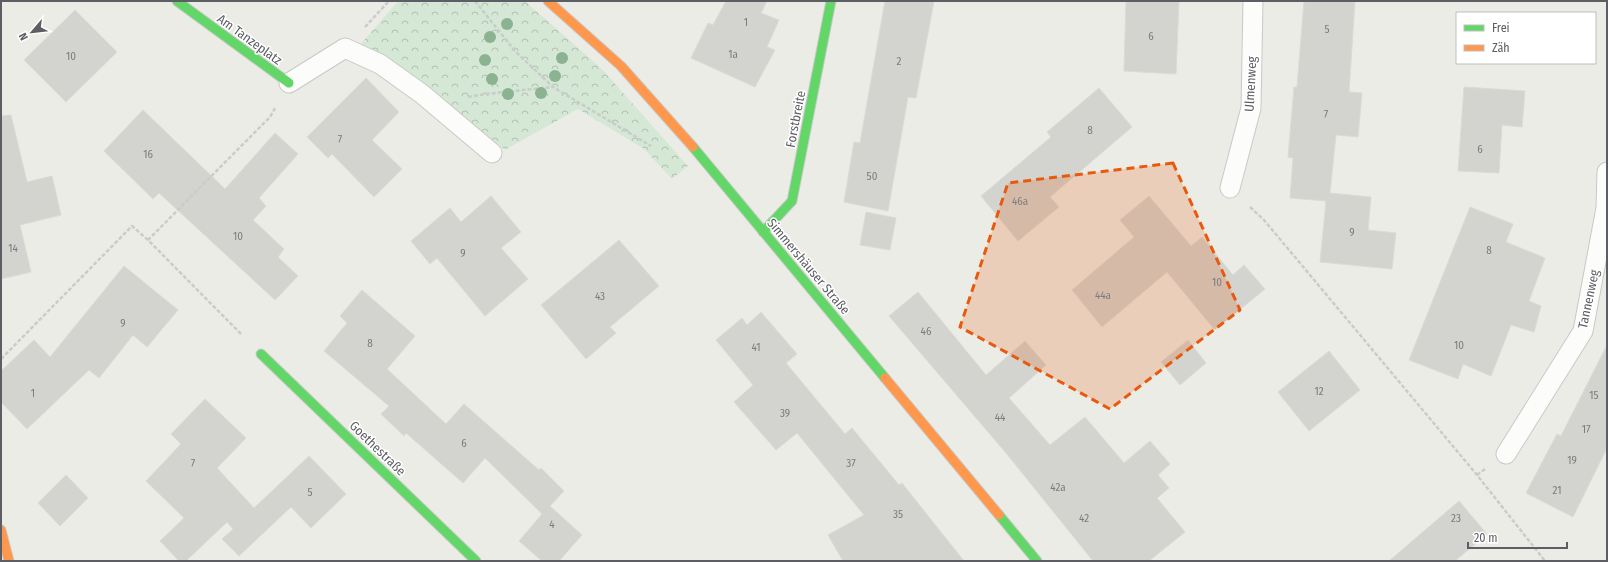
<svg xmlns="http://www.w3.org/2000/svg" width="1608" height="562" font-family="'Fira Sans Condensed',sans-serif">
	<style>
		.park { fill: url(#park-crowns) }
		.building { fill: #d3d3d0; stroke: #dbdbd6 }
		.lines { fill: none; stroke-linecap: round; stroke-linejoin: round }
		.lane-casing { stroke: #c8c9c7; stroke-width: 21 }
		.fast-casing { stroke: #c9c9c8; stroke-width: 11 }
		.slow-casing { stroke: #c9c9c8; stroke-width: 11 }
		.path { stroke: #c8cdcb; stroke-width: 2.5; stroke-dasharray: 4 2; stroke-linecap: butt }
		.lane { stroke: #fcfcfb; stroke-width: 19 }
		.fast { stroke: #63d668; stroke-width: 9 }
		.slow { stroke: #ff974d; stroke-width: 9 }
		.tree { fill: #8bb392 }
		.marked { fill: #e8590c; fill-opacity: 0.2; stroke: #e8590c; stroke-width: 3; stroke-dasharray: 8 5; stroke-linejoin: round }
		.labels { text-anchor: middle; stroke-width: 3; stroke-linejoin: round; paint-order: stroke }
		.number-label { font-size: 11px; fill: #7b7c80 }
		.street-label { font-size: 13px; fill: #5c5e64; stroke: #fff }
	</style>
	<defs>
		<pattern id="park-crowns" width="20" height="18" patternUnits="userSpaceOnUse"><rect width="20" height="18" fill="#d5e8d6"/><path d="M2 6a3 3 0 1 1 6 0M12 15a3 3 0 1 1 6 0" fill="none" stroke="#b0bfb1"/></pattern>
	</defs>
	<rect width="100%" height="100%" fill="#ecece7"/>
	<!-- park -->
	<path class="park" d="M398 1H525L602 69 688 166 672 179 644 149 578 109 505 150 426 87 360 45Z"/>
	<!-- building -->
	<path class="building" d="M726 1H767L761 13 779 20 767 47 775 50 755 87 691 58 708 23 713 25Z
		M885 1H934L916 98 908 97 888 211 844 202 854 142 860 143Z
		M1126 1H1179L1176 74 1124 71Z
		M1304 1H1355L1349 92 1362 93 1358 137 1336 135 1330 193 1371 197 1368 230 1396 233 1392 269 1320 262 1326 201 1290 198 1293 158 1288 157 1294 87H1297Z
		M75 10 117 52 66 102 24 60Z
		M366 78 399 112 372 140 402 169 374 197 332 154 328 158 307 137Z
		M1464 87 1525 91 1522 127 1502 125 1499 173 1458 171Z
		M1099 88 1132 127 1050 197 1059 207 1018 241 981 196 1051 137 1047 132Z
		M143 110 225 189 275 133 298 154 259 198 266 206 253 220 284 249 278 257 298 276 275 300 159 193 153 199 104 151Z
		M11 115 27 182 52 176 61 215 20 225 31 272 1 279V116Z
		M491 196 521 232 501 248 528 279 485 316 437 258 430 264 411 241 450 208 461 222Z
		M1149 196 1191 246 1202 237 1233 275 1244 265 1265 289 1215 330 1167 272 1102 327 1072 290 1134 237 1120 220Z
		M1470 207 1513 224 1506 242 1545 258 1529 301 1541 306 1534 332 1511 325 1491 376 1463 364 1458 379 1409 360Z
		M866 212 896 218 890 250 860 245Z
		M619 240 659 286 610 327 616 333 586 359 541 305Z
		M124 266 178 310 147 347 133 335 99 378 89 370 27 429 1 402V371L34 340 50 357Z
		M362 290 415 336 387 369 446 424 464 404 539 470 541 468 564 491 550 506 582 535 559 561H542L519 541 542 514 485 458 463 483 406 433 404 436 381 414 389 406 324 351 347 323 340 316Z
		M918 292 986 375 1025 341 1046 365 1009 398 1050 445 1085 417 1124 463 1150 441 1170 464 1158 475 1169 488 1157 498 1185 532 1149 561H1093L1006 453 889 316Z
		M761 312 797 354 786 363 845 434 852 428 899 485 902 483 964 561H843L828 535 864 515 797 433 776 450 734 402 753 385 716 340 742 318 747 325Z
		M1188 340 1206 363 1180 385 1161 362Z
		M1607 345V448L1573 517 1526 493 1557 434 1561 436Z
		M1329 351 1360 390 1309 431 1278 392Z
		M205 399 246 438 217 468 254 508 309 456 346 494 311 528 291 507 239 556 222 539 233 529 227 522 186 561H179L160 541 184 518 146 481 181 444 171 434Z
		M66 475 88 498 60 526 38 503Z
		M1459 501 1487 534 1455 561H1389Z"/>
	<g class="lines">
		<defs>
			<path id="lane" d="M289 83 345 48 380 64 422 94 492 153
				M1230 188 1251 108 1253 1
				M1506 454 1583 331 1606 208 1607 172"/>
			<path id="fast" d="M177 1 289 83
				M693 147 885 378
				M763 232 792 201 831 1
				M261 354 476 561
				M999 515 1037 561"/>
			<path id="slow" d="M548 1 621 66 693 147
				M885 378 999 515
				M1 530 9 561"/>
		</defs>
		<!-- lane casing -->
		<use href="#lane" class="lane-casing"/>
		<!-- fast casing -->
		<use href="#fast" class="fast-casing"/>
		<!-- slow casing -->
		<use href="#slow" class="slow-casing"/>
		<!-- path -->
		<path class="path" d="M475 1 515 51 553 87 651 146
			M365 27 389 1
			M468 97 486 94 552 87
			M1250 207 1264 220 1477 475 1545 561
			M241 334 148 240 270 117 275 108
			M1 359 132 226 148 240
			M1477 475 1485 469"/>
		<!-- lane -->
		<use href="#lane" class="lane"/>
		<!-- fast -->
		<use href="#fast" class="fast"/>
		<!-- slow -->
		<use href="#slow" class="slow"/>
	</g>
	<!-- trees -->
	<g class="tree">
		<circle cx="507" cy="24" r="6"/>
		<circle cx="490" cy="37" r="6"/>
		<circle cx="562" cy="58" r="6"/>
		<circle cx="485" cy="60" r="6"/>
		<circle cx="555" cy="76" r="6"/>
		<circle cx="492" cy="79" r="6"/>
		<circle cx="541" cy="93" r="6"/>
		<circle cx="508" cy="94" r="6"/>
	</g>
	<!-- marked area -->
	<path class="marked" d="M1173 163 1240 310 1110 409 960 327 1008 183Z"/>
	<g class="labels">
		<!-- number labels -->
		<g class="number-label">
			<text x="746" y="26">1</text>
			<text x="1327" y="33">5</text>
			<text x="1151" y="40">6</text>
			<text x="733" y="58">1a</text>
			<text x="71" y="60">10</text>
			<text x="899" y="65">2</text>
			<text x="1326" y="118">7</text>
			<text x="1090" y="134">8</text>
			<text x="340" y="143">7</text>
			<text x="1480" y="153">6</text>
			<text x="148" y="158">16</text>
			<text x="872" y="180">50</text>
			<text x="1020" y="205">46a</text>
			<text x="1352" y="236">9</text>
			<text x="238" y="240">10</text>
			<text x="13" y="252">14</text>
			<text x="1489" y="254">8</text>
			<text x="463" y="257">9</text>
			<text x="1217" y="286">10</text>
			<text x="1103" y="299">44a</text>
			<text x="600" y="300">43</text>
			<text x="123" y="327">9</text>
			<text x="926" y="335">46</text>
			<text x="370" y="347">8</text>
			<text x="1459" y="349">10</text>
			<text x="756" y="351">41</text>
			<text x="1319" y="395">12</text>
			<text x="33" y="397">1</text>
			<text x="1594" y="399">15</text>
			<text x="785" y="417">39</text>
			<text x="1000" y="421">44</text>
			<text x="1586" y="433">17</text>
			<text x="464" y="447">6</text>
			<text x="1572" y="464">19</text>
			<text x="193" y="467">7</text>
			<text x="851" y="467">37</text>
			<text x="1058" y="491">42a</text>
			<text x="1557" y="494">21</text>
			<text x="310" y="496">5</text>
			<text x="898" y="518">35</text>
			<text x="1084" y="522">42</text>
			<text x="1456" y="522">23</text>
			<text x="552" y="528">4</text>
		</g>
		<!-- street labels -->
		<g class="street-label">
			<text transform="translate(250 39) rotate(36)" y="5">Am Tanzeplatz</text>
			<text transform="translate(1250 84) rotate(-87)" y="5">Ulmenweg</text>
			<text transform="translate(795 119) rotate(-79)" y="5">Forstbreite</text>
			<text transform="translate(809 266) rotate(50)" y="5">Simmershäuser Straße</text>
			<text transform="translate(1588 299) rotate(-78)" y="5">Tannenweg</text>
			<text transform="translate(378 448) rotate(44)" y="5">Goethestraße</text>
		</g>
	</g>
	<!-- border -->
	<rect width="1608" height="562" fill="none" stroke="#5c5e64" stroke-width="4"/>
	<!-- legend -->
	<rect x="1456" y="12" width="140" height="52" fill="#ffffff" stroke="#bebfc1"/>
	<rect x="1464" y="25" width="20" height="6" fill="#63d668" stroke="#bebfc1"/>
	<text x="1492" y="32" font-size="12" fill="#5c5e64">Frei</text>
	<rect x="1464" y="45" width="20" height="6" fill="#ff974d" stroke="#bebfc1"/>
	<text x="1492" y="52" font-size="12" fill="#5c5e64">Zäh</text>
	<!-- north arrow -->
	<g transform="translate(32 32) rotate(242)" stroke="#ffffff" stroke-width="3" paint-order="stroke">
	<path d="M0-3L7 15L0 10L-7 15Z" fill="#5c5e64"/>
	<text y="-6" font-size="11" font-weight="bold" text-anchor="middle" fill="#5c5e64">N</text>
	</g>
	<!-- scale -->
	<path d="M1468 542v6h99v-6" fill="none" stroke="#5c5e64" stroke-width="2"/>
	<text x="1474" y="542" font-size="12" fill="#5c5e64" stroke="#ffffff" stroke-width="3" paint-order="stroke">20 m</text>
</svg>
